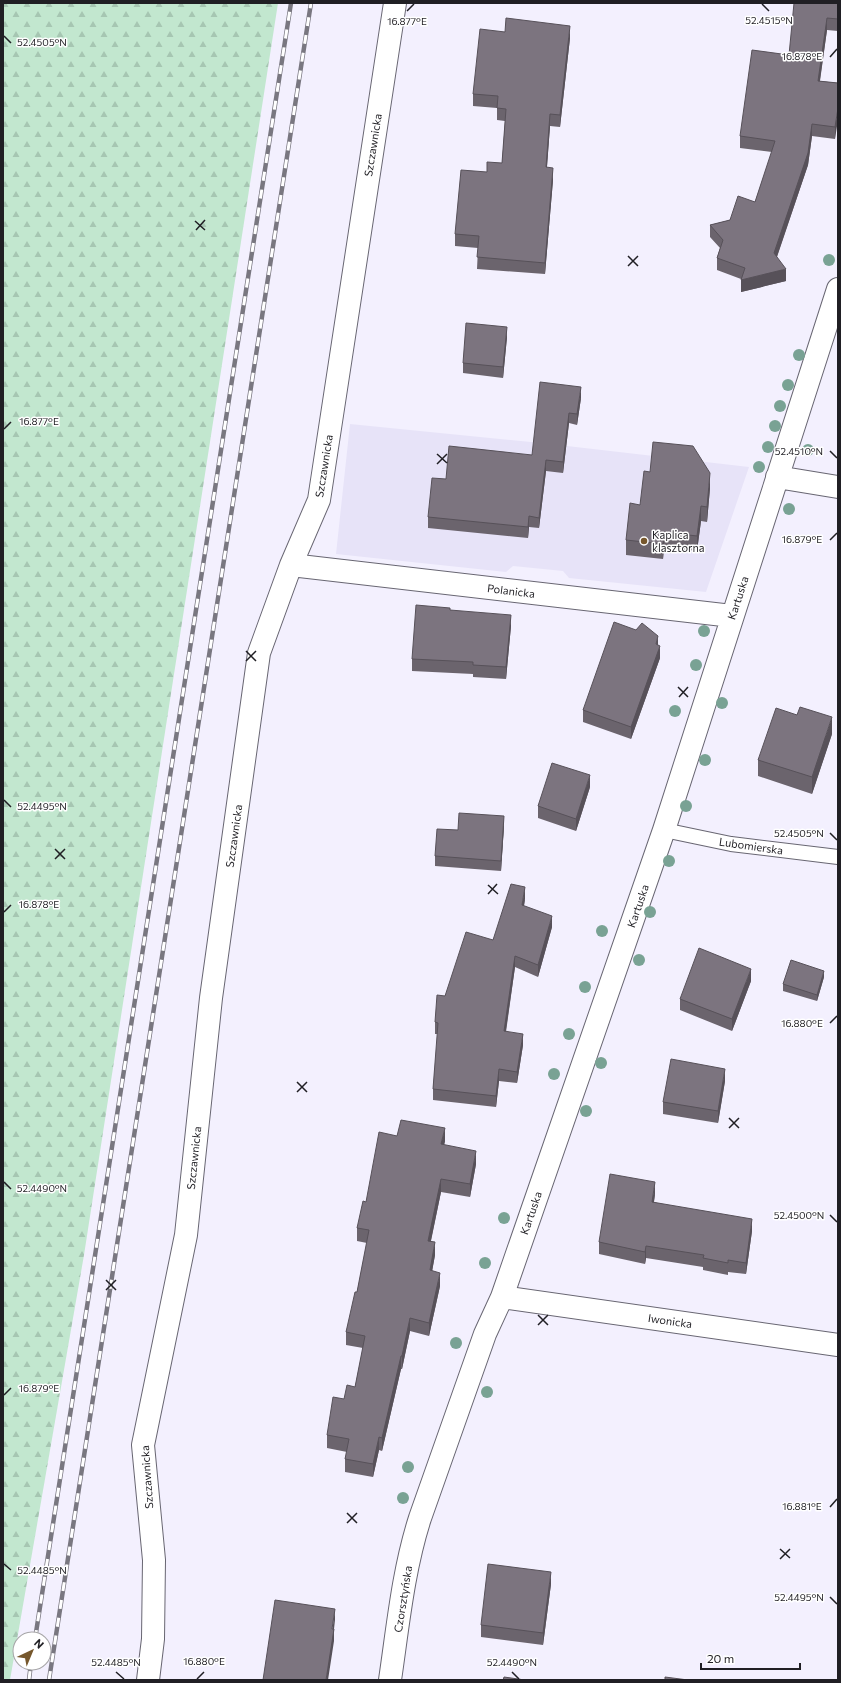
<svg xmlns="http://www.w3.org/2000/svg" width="841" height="1683" font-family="Commissioner,sans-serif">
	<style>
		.built { fill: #e7e3f8 }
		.forest { fill: url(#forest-firs) }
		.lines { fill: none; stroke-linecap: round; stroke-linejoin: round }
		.lane-casing { stroke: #686672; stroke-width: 16 }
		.street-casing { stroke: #686672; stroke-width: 24 }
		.lane { stroke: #fff; stroke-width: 14 }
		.street { stroke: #fff; stroke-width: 22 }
		.rail-casing { stroke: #797780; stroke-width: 4.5 }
		.rail { stroke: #fff; stroke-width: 3; stroke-dasharray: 9; stroke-linecap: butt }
		.tree { fill: #79a294 }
		.wall { fill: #6b646d }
		.shaded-wall { fill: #575159 }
		.building { fill: #7c747f; stroke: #575159 }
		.ticks { fill: none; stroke: #201f24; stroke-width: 1.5 }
		.poi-dot { fill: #76572c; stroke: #fff; stroke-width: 1.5 }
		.labels { text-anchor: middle; stroke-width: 3; stroke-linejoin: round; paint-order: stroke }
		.street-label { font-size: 11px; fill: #201f24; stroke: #fff }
		.poi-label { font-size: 11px; fill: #201f24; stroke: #fff; text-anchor: start }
		.ticks-label { font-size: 10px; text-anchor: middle; fill: #201f24; stroke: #fff; stroke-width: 3; stroke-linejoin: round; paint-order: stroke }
	</style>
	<defs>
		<pattern id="forest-firs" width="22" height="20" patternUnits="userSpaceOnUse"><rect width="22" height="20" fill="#c2e7cf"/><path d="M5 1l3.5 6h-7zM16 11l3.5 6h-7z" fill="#a6c6b2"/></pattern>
	</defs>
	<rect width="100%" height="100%" fill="#f3f0fe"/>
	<!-- built -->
	<path class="built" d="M350 424 541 443 749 467 706 592 569 578 563 571 513 566 506 572 336 554Z"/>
	<!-- forest -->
	<path class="forest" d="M3 3H278L84 1255 10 1680H3Z"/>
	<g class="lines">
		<defs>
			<path id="lane" d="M664 830 731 844 838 857"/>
			<path id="street" d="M777 477 838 487
				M291 565 732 616
				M502 1297 838 1345
				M148 1680 153 1639 154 1560 143 1445 186 1235 211 998 259 653 291 565 319 500 395 3
				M390 1680C398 1626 403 1571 420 1518L485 1334 502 1297 664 830 838 289"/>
		</defs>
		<!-- lane casing -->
		<use href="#lane" class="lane-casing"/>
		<!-- street casing -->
		<use href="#street" class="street-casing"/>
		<!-- lane -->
		<use href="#lane" class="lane"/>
		<!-- street -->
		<use href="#street" class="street"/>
		<defs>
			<path id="rail" d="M35 1639 291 3
				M29 1680 31 1663
				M49 1680 311 3"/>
		</defs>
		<!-- rail casing -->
		<use href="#rail" class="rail-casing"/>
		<!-- rail -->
		<use href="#rail" class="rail"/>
	</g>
	<!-- trees -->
	<g class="tree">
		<circle cx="829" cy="260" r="6"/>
		<circle cx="799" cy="355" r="6"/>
		<circle cx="788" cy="385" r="6"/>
		<circle cx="780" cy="406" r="6"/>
		<circle cx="775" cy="426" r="6"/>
		<circle cx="768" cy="447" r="6"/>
		<circle cx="808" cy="450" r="6"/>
		<circle cx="759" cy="467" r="6"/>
		<circle cx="789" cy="509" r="6"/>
		<circle cx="704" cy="631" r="6"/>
		<circle cx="696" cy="665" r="6"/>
		<circle cx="722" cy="703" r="6"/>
		<circle cx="675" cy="711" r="6"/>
		<circle cx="705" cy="760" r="6"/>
		<circle cx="686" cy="806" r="6"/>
		<circle cx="669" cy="861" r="6"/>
		<circle cx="650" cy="912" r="6"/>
		<circle cx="602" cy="931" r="6"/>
		<circle cx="639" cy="960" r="6"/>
		<circle cx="585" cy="987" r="6"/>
		<circle cx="569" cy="1034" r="6"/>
		<circle cx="601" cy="1063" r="6"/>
		<circle cx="554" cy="1074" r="6"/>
		<circle cx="586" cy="1111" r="6"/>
		<circle cx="504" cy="1218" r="6"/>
		<circle cx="485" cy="1263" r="6"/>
		<circle cx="456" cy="1343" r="6"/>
		<circle cx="487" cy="1392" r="6"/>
		<circle cx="408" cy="1467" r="6"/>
		<circle cx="403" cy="1498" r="6"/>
	</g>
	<!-- wall -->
	<path class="wall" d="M838 3V31L827 30 820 81 838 83 835 139 812 136 808 165 777 257 786 281 741 292V279L717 270V258L720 248 710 237V225L730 220 755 202 772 152 740 148V136L789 55Z
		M505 32 570 38 560 127 550 126 547 167 553 180 545 274 477 269 478 248 455 246V234L487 172 502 163 505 121 497 120V108L473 106V94Z
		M507 337 503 378 463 373V363Z
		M581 398 577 425 569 423 563 473 546 471 539 528 529 527 528 538 428 528V517L446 479 532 455Z
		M710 488 707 522 701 521 697 551 664 547 663 559 626 555V540L640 505Z
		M450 610 511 626 506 679 473 677V674L412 671V659Z
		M658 645 660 658 631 739 583 722V710Z
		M832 734 812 794 758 776V760Z
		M590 787 576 831 538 818V806Z
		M504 826 501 871 435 866V856L458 830Z
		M525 899 524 906 552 927 538 977 515 967 506 1032 523 1045 517 1083 499 1081 496 1107 433 1100V1089L438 1034H435V1022L445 996 493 940Z
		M824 977 817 1001 783 991V984Z
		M751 981 732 1031 680 1010V999Z
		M725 1081 718 1123 663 1114V1102Z
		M397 1136 445 1141 444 1145 476 1164 470 1197 441 1192 431 1241 435 1255 432 1271 440 1286 429 1336 410 1331 402 1369H401L382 1451 379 1450 373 1477 345 1472V1459L347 1452 327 1448V1435L344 1399 355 1387 363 1348 346 1345V1332L357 1292 367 1243 357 1241V1228Z
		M655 1194 654 1202 752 1231 746 1274 728 1272V1275L703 1270V1267L646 1258 645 1264 599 1254V1242Z
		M551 1584 543 1645 481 1637V1625Z"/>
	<!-- shaded-wall -->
	<path class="shaded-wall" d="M827 18V30L818 93V81Z
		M570 26V38L560 127V115Z
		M838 108V120L835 139V127Z
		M550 114V126L546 179V167Z
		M812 124V136L808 165 774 265V253Z
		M553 168V180L545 274V263Z
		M786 269V281L741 292V280Z
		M507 327V337L503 378V367Z
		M581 387V398L577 425V414Z
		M569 413V423L563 473V462Z
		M546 460V471L539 528V518Z
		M710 473V488L707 522V507Z
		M701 506V521L697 551V536Z
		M529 516V527L528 538V527Z
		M664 532V547L663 559V544Z
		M511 615V626L506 679V667Z
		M658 636V648L656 644Z
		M660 646V658L631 739V727Z
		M832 717V734L812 794V777Z
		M590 775V787L576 831V819Z
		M504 816V826L501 871V861Z
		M525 887V899L522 917V905Z
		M552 916V927L538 977V965Z
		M515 956V967L504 1043V1031Z
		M751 969V981L732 1031V1019Z
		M824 971V977L817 1001V995Z
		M523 1034V1045L517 1083V1072Z
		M499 1069V1081L496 1107V1096Z
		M725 1069V1081L718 1123V1111Z
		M445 1128V1141L441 1157V1144Z
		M476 1151V1164L470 1197V1184Z
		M441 1179V1192L428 1254V1241Z
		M655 1182V1194L652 1214V1202Z
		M752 1219V1231L746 1274V1263Z
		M435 1242V1255L430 1283V1270Z
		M646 1246V1258L645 1264V1252Z
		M440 1273V1286L429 1336V1323Z
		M410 1318V1331L402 1369V1356Z
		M401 1356V1369L382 1451V1438Z
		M379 1437V1450L373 1477V1464Z
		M551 1572V1584L543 1645V1633Z
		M335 1609V1620L333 1638 334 1629V1641L328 1680H326Z"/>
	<!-- building -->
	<path class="building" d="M794 3H838V19L827 18 818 81 838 83V108L835 127 812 124 808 153 774 253 786 269 741 280 745 268 717 258 723 240 710 225 730 220 738 196 755 202 775 141 740 136 752 50 789 55Z
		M506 18 570 26 560 115 550 114 546 167 553 168 545 263 477 257 479 236 455 234 461 170 487 172V162L502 163 506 109 497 108 498 96 473 94 480 29 505 32Z
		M466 323 507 327 503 367 463 363Z
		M540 382 581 387 577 414 569 413 563 462 546 460 539 518 529 516 528 527 428 517 432 478 446 479 449 446 532 455Z
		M653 442 693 446 710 473 707 507 701 506 697 536 664 532 663 544 626 540 630 503 640 505 644 471 650 472Z
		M416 605 450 608V610L511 615 506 667 473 665V662L412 659Z
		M614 622 636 630 642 623 658 636 656 644 660 646 631 727 583 710Z
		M800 707 832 717 812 777 758 760 776 708 797 715Z
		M552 763 590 775 576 819 538 806Z
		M459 813 504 816 501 861 435 856 437 829 458 830Z
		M511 884 525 887 522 905 552 916 538 965 515 956 504 1031 523 1034 517 1072 499 1069 496 1096 433 1089 438 1023 435 1022 437 995 445 996 466 932 493 940Z
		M699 948 751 969 732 1019 680 999Z
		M791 960 824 971 817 995 783 984Z
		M671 1059 725 1069 718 1111 663 1102Z
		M401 1120 445 1128 441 1144 476 1151 470 1184 441 1179 428 1241 435 1242 430 1270 440 1273 429 1323 410 1318 402 1356H401L382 1438 379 1437 373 1464 345 1459 349 1439 327 1435 333 1397 344 1399 347 1385 355 1387 365 1336 346 1332 355 1292H357L369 1230 357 1228 363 1201 366 1202 379 1132 397 1136Z
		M610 1174 655 1182 652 1202 752 1219 746 1263 728 1260V1263L703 1258 704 1255 646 1246 645 1252 599 1242Z
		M488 1564 551 1572 543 1633 481 1625Z
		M275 1600 335 1609 332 1629H334L326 1680H263Z
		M504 1677 525 1680H503Z
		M665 1677 688 1680H665Z"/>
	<!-- ticks -->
	<path class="ticks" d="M762 4 769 11M407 11 414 4M4 36 11 43M830 57 837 49M195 221 205 230M196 230 205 220M628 256 638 266M628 266 638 256M4 429 11 422M830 451 837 458M437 454 447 463M437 464 447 454M830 540 837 533M246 651 256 661M246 661 256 651M678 687 688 697M679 697 688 687M4 800 11 807M830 833 837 840M55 849 65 859M55 859 65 849M488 885 498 894M488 894 497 884M4 912 11 905M830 1023 837 1016M297 1082 307 1092M297 1092 307 1082M729 1118 739 1128M729 1128 739 1118M4 1182 11 1189M830 1215 837 1222M106 1280 116 1290M106 1290 116 1280M538 1315 548 1325M538 1325 548 1315M4 1395 11 1388M830 1507 837 1499M347 1513 357 1523M347 1523 357 1513M780 1549 790 1558M780 1559 790 1549M4 1564 11 1570M830 1597 837 1604M116 1672 124 1679M512 1672 519 1679M197 1679 204 1672"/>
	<!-- markers -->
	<circle class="poi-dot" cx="644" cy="541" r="4"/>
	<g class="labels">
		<!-- street labels -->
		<g class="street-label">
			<text transform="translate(373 145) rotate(-81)" y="4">Szczawnicka</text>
			<text transform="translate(324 466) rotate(-81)" y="4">Szczawnicka</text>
			<text transform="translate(511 591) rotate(7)" y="4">Polanicka</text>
			<text transform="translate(738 598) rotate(-72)" y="4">Kartuska</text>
			<text transform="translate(234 836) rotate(-82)" y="4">Szczawnicka</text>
			<text transform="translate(751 846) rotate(8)" y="4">Lubomierska</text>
			<text transform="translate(638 906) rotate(-71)" y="4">Kartuska</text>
			<text transform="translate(194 1158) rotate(-84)" y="4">Szczawnicka</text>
			<text transform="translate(531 1213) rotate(-71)" y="4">Kartuska</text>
			<text transform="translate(670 1321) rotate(8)" y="4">Iwonicka</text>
			<text transform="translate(147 1477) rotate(-94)" y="4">Szczawnicka</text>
			<text transform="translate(403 1599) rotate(-81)" y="4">Czorsztyńska</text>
		</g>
		<!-- poi labels -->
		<g class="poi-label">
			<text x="652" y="539">Kaplica<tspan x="652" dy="13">klasztorna</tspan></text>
		</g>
	</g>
	<g class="ticks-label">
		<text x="769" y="24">52.4515°N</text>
		<text x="407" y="25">16.877°E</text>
		<text x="42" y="46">52.4505°N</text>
		<text x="802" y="60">16.878°E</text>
		<text x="39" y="425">16.877°E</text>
		<text x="799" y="455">52.4510°N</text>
		<text x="802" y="543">16.879°E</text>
		<text x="42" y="810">52.4495°N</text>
		<text x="799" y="837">52.4505°N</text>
		<text x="39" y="908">16.878°E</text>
		<text x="802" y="1027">16.880°E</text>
		<text x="42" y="1192">52.4490°N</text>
		<text x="799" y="1219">52.4500°N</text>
		<text x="39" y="1392">16.879°E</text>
		<text x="802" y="1510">16.881°E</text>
		<text x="42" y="1574">52.4485°N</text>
		<text x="799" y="1601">52.4495°N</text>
		<text x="204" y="1665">16.880°E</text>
		<text x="116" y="1666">52.4485°N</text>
		<text x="512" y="1666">52.4490°N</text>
	</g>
	<!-- border -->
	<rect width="841" height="1683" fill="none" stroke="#201f24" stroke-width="8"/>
	<!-- north arrow -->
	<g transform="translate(32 1651) rotate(44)"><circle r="19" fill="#ffffff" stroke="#a6a5a7"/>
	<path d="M0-3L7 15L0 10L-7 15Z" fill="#76572c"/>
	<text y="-6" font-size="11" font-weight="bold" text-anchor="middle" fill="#201f24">N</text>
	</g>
	<!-- scale -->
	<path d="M701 1663v6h99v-6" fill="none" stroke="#201f24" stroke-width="2"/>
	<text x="707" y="1663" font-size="12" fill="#201f24" stroke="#ffffff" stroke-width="3" paint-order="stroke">20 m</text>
</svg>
